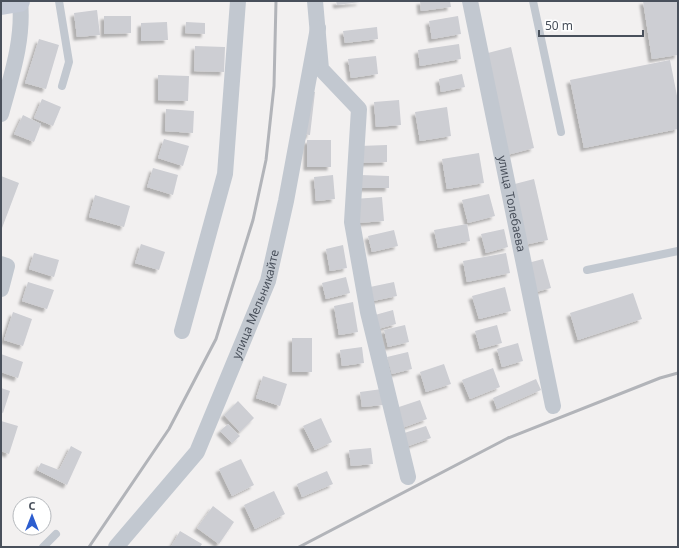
<svg xmlns="http://www.w3.org/2000/svg" width="679" height="548" font-family="'Noto Sans',sans-serif">
	<style>
		.building { fill: #cdced3; filter: url(#shadow) }
		.lines { fill: none; stroke-linecap: round; stroke-linejoin: round }
		.service { stroke: #c2c8d0; stroke-width: 8 }
		.minor { stroke: #c2c8d0; stroke-width: 16 }
		.secondary { stroke: #c4cad6; stroke-width: 22 }
		.rail { stroke: #b2b4b9; stroke-width: 3 }
		.labels { text-anchor: middle; stroke-width: 4; stroke-linejoin: round; paint-order: stroke }
		.street-label { font-size: 12px; fill: #49505b; stroke: #fff }
	</style>
	<defs>
		<filter id="shadow"><feDropShadow dx="-3.5" dy="3.5" stdDeviation="1" flood-color="#0004"/></filter>
	</defs>
	<rect width="100%" height="100%" fill="#f2f0f0"/>
	<!-- building -->
	<path class="building" d="M336 1H360V2L337 5Z
		M420 1H450L451 7 421 11Z
		M643 1H678V55L652 59Z
		M97 10 100 35 77 37 74 13Z
		M104 16H131V33L104 34Z
		M458 16 461 34 432 39 429 21Z
		M167 22 168 40 141 41V23Z
		M186 22 205 23V34L185 33Z
		M377 27 378 39 345 43 343 31Z
		M39 39 59 45 46 89 25 83Z
		M459 44 461 59 420 66 418 50Z
		M195 46 225 47 224 72 194 71Z
		M511 47 534 148 507 155 484 54Z
		M376 56 378 74 351 78 348 59Z
		M670 60 678 101V129L584 148 570 80Z
		M462 74 465 87 441 92 439 79Z
		M158 75 189 76 188 101 158 100Z
		M307 91 315 92 310 135 301 134Z
		M42 99 61 107 53 126 34 118Z
		M399 100 401 125 376 127 374 102Z
		M447 107 451 136 420 141 415 112Z
		M166 109 194 111 193 133 165 131Z
		M23 115 41 124 34 142 14 134Z
		M164 139 189 146 183 166 158 158Z
		M307 140H331V167H307Z
		M387 145V162L360 163 359 146Z
		M479 153 484 183 447 189 442 159Z
		M153 168 178 175 173 195 147 187Z
		M333 175 335 199 316 201 314 177Z
		M360 175 389 176V188H360Z
		M1 176 19 183 2 228H1Z
		M534 179 548 240 524 245 511 185Z
		M489 194 495 216 468 223 462 200Z
		M95 195 130 206 124 227 89 217Z
		M382 197 384 221 357 223 354 199Z
		M467 224 470 241 438 248 434 230Z
		M504 229 508 247 486 253 481 234Z
		M394 230 398 246 372 252 368 236Z
		M141 244 165 252 159 270 135 263Z
		M343 245 347 268 330 271 326 249Z
		M34 253 59 260 54 277 29 269Z
		M506 253 510 273 467 282 463 261Z
		M543 259 551 288 536 292 528 263Z
		M346 277 350 293 326 299 322 283Z
		M28 282 54 290 47 309 22 301Z
		M394 282 397 296 373 301 370 287Z
		M505 287 511 311 479 319 472 296Z
		M633 293 642 319 578 340 570 313Z
		M353 302 358 332 339 335 334 306Z
		M393 310 396 324 378 329 375 315Z
		M13 312 32 319 23 346 4 340Z
		M405 325 409 342 388 347 384 330Z
		M497 325 502 343 480 349 475 331Z
		M292 338H312V372H292Z
		M518 343 523 361 502 367 497 349Z
		M362 347 364 363 342 366 340 350Z
		M408 352 412 369 392 374 387 357Z
		M1 354 23 362 18 378 1 372Z
		M444 364 451 384 426 392 420 372Z
		M493 368 500 387 470 399 462 380Z
		M263 376 287 384 280 406 256 398Z
		M536 379 541 390 497 409 493 398Z
		M1 388 10 391 3 413 1 412Z
		M382 389 383 405 362 407 360 392Z
		M420 400 427 419 402 428 396 408Z
		M238 401 254 418 240 432 224 415Z
		M321 418 332 442 315 450 303 426Z
		M1 421 18 426 9 454 1 451Z
		M228 424 240 436 232 443 220 431Z
		M426 426 431 438 403 448 398 435Z
		M71 446 82 452 67 485 37 470 41 463 59 470Z
		M371 448 373 464 351 466 349 450Z
		M241 459 254 485 232 496 219 469Z
		M327 471 333 484 302 497 297 484Z
		M274 491 285 514 255 529 244 505Z
		M213 506 234 522 219 544 197 528Z
		M44 508 50 512 44 522Z
		M180 531 202 544 200 547H171Z"/>
	<g class="lines">
		<!-- service -->
		<path class="service" d="M59 1 69 62 62 86
			M533 1 561 132
			M587 270 678 251
			M43 547 56 534"/>
		<!-- minor -->
		<g class="minor">
			<path d="M315 1 321 69 359 109 352 222 368 312 408 477"/>
			<path id="s1" d="M470 1 553 406"/>
			<path d="M1 114C11 77 24 40 20 1"/>
			<path d="M1 264 7 266 1 289"/>
			<path d="M182 331 225 174 238 1"/>
			<path id="s2" d="M116 547 197 452 268 281 286 201 318 28"/>
		</g>
		<!-- secondary -->
		<path class="secondary" d="M1 4 19 1"/>
		<!-- rail -->
		<path class="rail" d="M89 547 169 429 216 339 253 220 266 160 274 86 276 1
			M299 547 508 438 660 378 678 373"/>
	</g>
	<g class="labels">
		<!-- street labels -->
		<g class="street-label">
			<text dy="4" stroke="none"><textPath href="#s1" startOffset="207">улица Толебаева</textPath></text>
			<text dy="4" stroke="none"><textPath href="#s2" startOffset="284">улица Мельникайте</textPath></text>
		</g>
	</g>
	<!-- border -->
	<rect width="679" height="548" fill="none" stroke="#49505b" stroke-width="4"/>
	<!-- north arrow -->
	<g transform="translate(32 516)"><circle r="19" fill="#ffffff" stroke="#b6b9bd"/>
	<path d="M0-3L7 15L0 10L-7 15Z" fill="#2c5dcf"/>
	<text y="-6" font-size="11" font-weight="bold" text-anchor="middle" fill="#49505b">С</text>
	</g>
	<!-- scale -->
	<path d="M539 30v6h104v-6" fill="none" stroke="#49505b" stroke-width="2"/>
	<text x="545" y="30" font-size="12" fill="#49505b" stroke="#ffffff" stroke-width="3" paint-order="stroke">50 m</text>
</svg>
